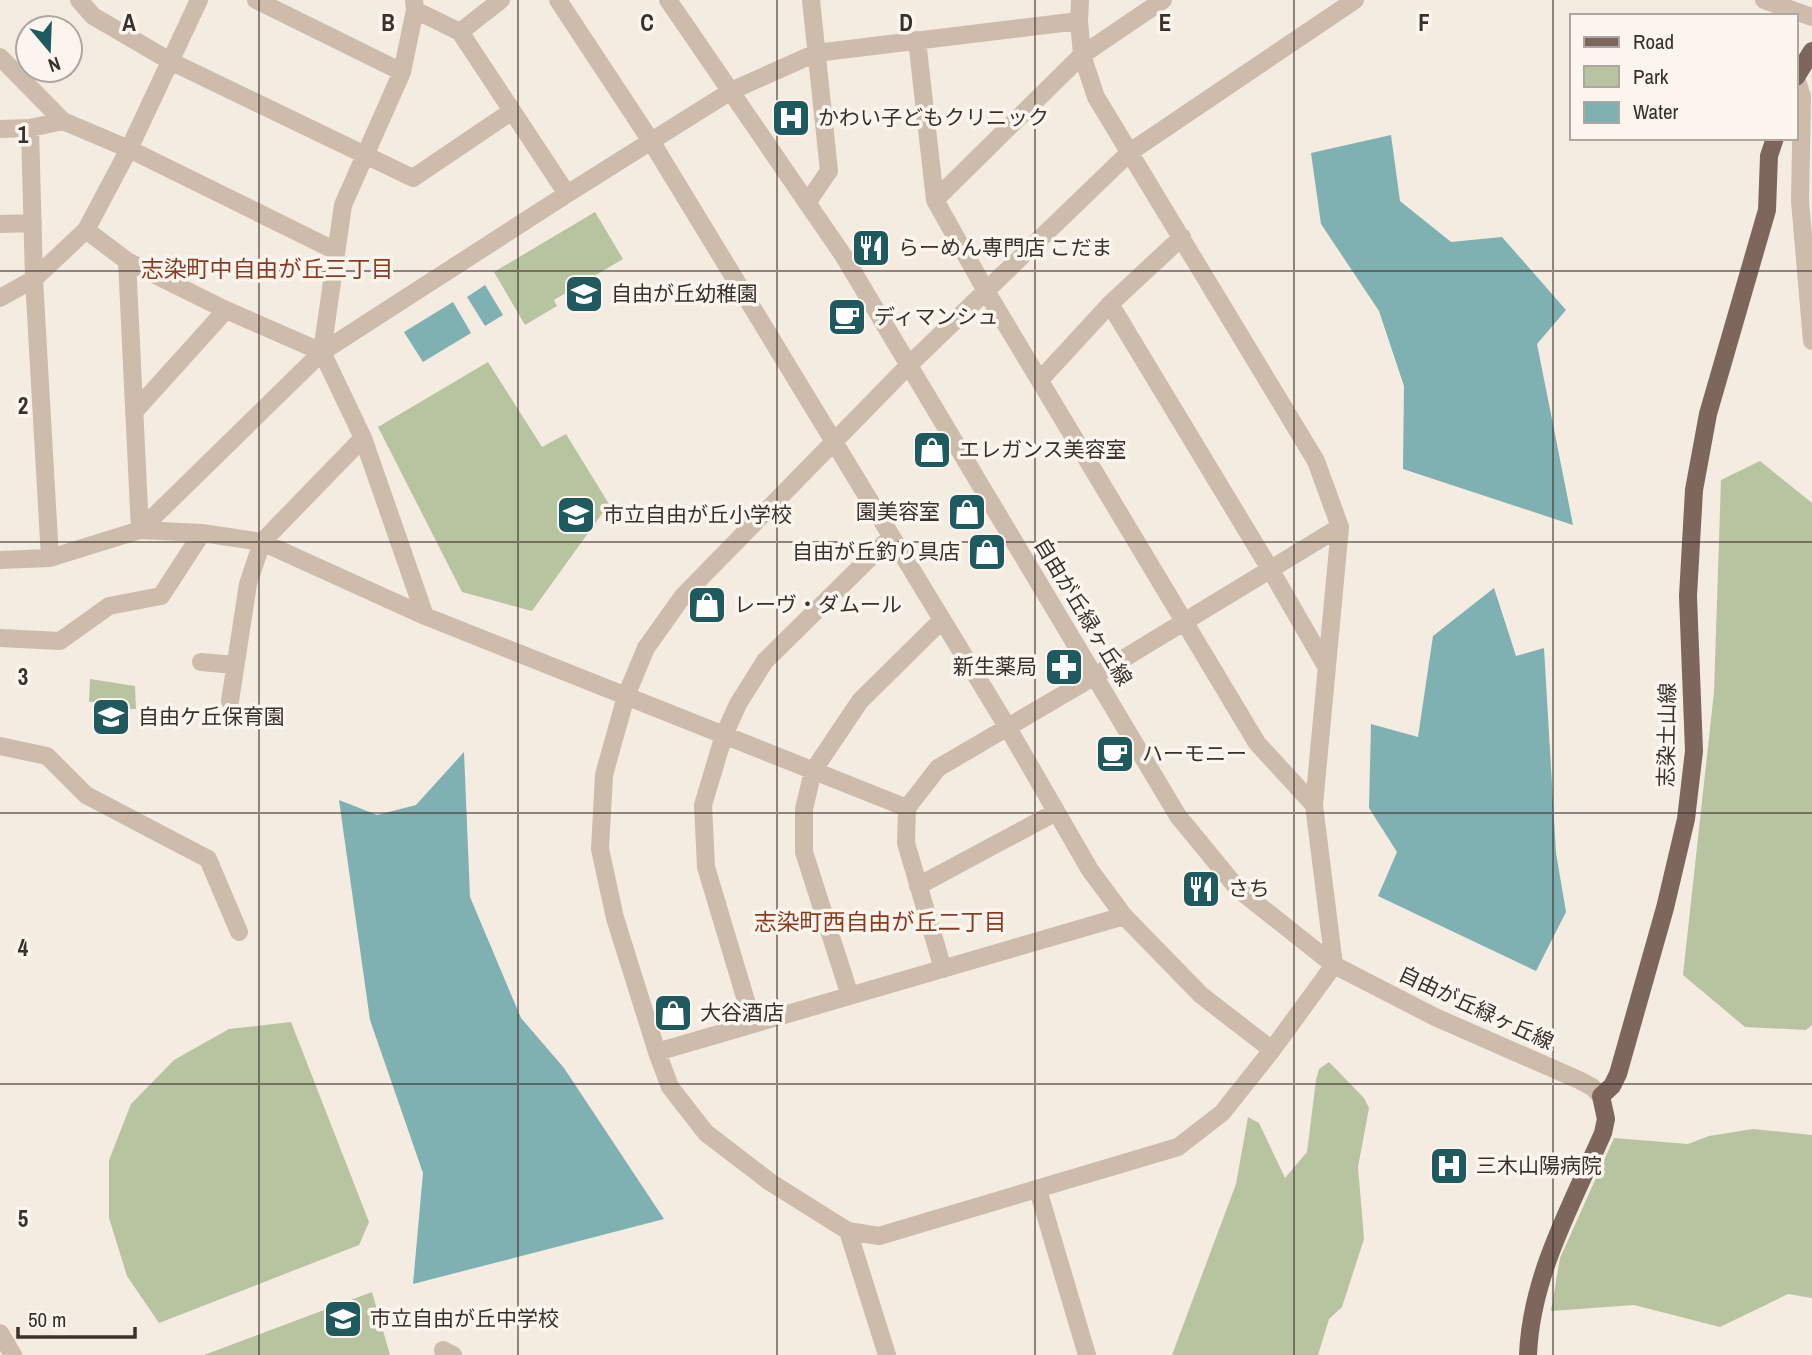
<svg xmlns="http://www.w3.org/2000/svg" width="1812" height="1355" font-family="'Archivo Narrow','Noto Sans JP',sans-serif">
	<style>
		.green { fill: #b8c4a0 }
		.water { fill: #7fb0b2 }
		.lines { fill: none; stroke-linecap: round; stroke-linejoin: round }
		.minor { stroke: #cdbbac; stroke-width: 18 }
		.major { stroke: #7d675c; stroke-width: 18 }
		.grid { fill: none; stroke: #3b302b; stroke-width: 2; stroke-opacity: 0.55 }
		.labels { text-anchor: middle; stroke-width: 7; stroke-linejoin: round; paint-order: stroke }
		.poi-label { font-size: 21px; fill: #3b302b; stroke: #fbf5ee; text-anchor: start }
		.street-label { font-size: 21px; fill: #3b302b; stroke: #fbf5ee }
		.neighbourhood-label { font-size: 23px; fill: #8c3b22; stroke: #fbf5ee }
		.grid-label { font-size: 23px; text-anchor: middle; font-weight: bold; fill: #3b302b; stroke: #fbf5ee; stroke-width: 7; stroke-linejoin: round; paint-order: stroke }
	</style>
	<rect width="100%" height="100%" fill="#f4ebe1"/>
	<!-- green -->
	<path class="green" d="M595 212 623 259 554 300 557 306 525 325 494 272Z
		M488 362 542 447 566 434 609 504 532 611 462 592 378 427Z
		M1760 461 1812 503V1025L1806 1030 1745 1027 1683 975 1714 692 1721 480Z
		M90 679 135 686 136 709H100L99 706H94V702H89Z
		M291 1022 369 1222 359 1245 159 1323 127 1276 109 1218V1160L131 1104 174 1060 229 1029Z
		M1329 1062 1364 1098 1369 1108 1358 1167 1364 1239 1342 1307 1329 1319 1318 1355H1172L1236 1184 1248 1117 1259 1123 1285 1178 1307 1152 1316 1080 1319 1069Z
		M1753 1129 1812 1135V1298L1788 1294 1720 1327 1634 1305 1551 1311 1560 1258 1614 1138 1688 1144 1709 1136Z
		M372 1292 390 1355H204Z"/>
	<!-- water -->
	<path class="water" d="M1391 135 1400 201 1451 242 1502 237 1566 310 1537 344 1573 525 1403 469 1404 386 1379 311 1321 224 1311 153Z
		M485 285 503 315 485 326 467 297Z
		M453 302 471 333 423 362 404 332Z
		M1494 588 1516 656 1544 648 1556 853 1566 912 1536 971 1378 896 1397 852 1369 808 1371 724 1418 737 1433 636Z
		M464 752 470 897 521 1018 564 1068 664 1219 413 1284 423 1173 370 1020 339 800 377 815 416 805Z"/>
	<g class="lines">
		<!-- minor -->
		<path class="minor" d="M79 0 93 16 170 61 413 178 512 111
			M256 0 402 72
			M414 0 415 10 402 72 343 205 322 352 363 438 425 616
			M558 0 651 141 1008 728 1090 870 1124 916 1201 995 1272 1050
			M668 0 843 255 1178 816 1238 889 1334 965 1435 1017 1579 1080 1592 1087 1601 1096
			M1764 0 1812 17
			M415 10 460 32 567 194
			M1079 21 1080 0
			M460 32 501 0
			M917 40 935 200 986 291 1257 743 1314 805
			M0 57 63 121 129 149 336 251
			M1796 78 1802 96 1800 201 1812 341
			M30 128 34 279 50 558
			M0 129 30 128 63 121
			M935 200 1082 55 1163 0
			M807 203 829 171 811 0
			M0 224 33 223
			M86 230 127 261 226 310 322 352
			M127 261 140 530
			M0 298 34 279 86 230 129 149 199 0
			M1110 304 1270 569 1326 666
			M1040 380 1110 304 1182 237
			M134 412 226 310
			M140 530 322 352 567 194 731 91 816 53 1079 21 1082 55 1096 97 1316 461 1340 527 1314 805 1334 965 1272 1050 1222 1113 1178 1147 879 1236 848 1231 770 1182 706 1133 670 1087 657 1052 615 918 600 849 604 775 626 696 646 648 683 596 909 365 1130 152 1355 0
			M0 560 50 558 140 530 202 533 262 542 425 616 907 808
			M0 638 60 641 109 606 161 596 202 533
			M201 662 235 665
			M230 701 248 584 262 542 363 438
			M0 746 47 756 86 795 208 859 239 932
			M918 886 1056 812
			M943 969 906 843 907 808 938 768 1095 676 1340 527
			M850 996 804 852V809L813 771 860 701 942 620
			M753 1024 706 867 703 805 724 735 738 704 765 661 891 537
			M657 1052 1124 916
			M1038 1190 1087 1355
			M848 1231 887 1355
			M0 1333 13 1355
			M443 1350 453 1355"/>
		<!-- major -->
		<path class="major" d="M1796 77 1812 51
			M1528 1355C1531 1276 1572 1204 1603 1133L1606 1119 1601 1096 1612 1086 1618 1074 1665 908 1686 819 1694 751 1688 596 1694 490 1708 414 1767 210 1769 156 1775 138"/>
	</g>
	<!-- grid -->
	<path class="grid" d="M259 0V1355M518 0V1355M777 0V1355M1035 0V1355M1294 0V1355M1553 0V1355M0 271H1812M0 542H1812M0 813H1812M0 1084H1812"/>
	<!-- icons -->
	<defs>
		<symbol id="hospital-square" viewBox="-11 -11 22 22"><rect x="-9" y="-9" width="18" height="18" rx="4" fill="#1f5a5e" stroke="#fbf5ee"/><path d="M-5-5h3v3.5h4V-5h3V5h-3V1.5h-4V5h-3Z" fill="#fff"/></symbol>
		<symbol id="restaurant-square" viewBox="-11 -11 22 22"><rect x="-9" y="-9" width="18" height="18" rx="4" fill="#1f5a5e" stroke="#fbf5ee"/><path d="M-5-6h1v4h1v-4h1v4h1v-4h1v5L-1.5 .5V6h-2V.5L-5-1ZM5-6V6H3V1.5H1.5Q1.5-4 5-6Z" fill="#fff"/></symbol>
		<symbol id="school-square" viewBox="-11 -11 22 22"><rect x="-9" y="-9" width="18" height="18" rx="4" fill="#1f5a5e" stroke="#fbf5ee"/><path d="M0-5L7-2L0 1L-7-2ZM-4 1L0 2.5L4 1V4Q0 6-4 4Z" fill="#fff"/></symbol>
		<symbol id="cafe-square" viewBox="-11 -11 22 22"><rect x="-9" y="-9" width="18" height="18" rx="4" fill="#1f5a5e" stroke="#fbf5ee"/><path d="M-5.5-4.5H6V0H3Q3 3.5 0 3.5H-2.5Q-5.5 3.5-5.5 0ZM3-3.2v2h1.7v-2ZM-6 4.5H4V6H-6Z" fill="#fff"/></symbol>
		<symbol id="shop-square" viewBox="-11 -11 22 22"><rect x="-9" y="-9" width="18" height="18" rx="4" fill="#1f5a5e" stroke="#fbf5ee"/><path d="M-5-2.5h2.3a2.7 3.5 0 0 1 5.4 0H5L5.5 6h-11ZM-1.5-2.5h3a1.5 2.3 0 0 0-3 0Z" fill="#fff"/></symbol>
		<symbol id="pharmacy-square" viewBox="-11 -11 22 22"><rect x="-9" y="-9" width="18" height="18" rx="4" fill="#1f5a5e" stroke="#fbf5ee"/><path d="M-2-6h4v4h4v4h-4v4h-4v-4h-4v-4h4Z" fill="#fff"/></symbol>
	</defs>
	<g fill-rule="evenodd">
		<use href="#hospital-square" x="769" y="96" width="44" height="44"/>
		<use href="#restaurant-square" x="849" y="226" width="44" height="44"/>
		<use href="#school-square" x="562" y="272" width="44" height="44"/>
		<use href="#cafe-square" x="825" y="295" width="44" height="44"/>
		<use href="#shop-square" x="910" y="428" width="44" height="44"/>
		<use href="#shop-square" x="945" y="490" width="44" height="44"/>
		<use href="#school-square" x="554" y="493" width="44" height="44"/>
		<use href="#shop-square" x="965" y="530" width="44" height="44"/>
		<use href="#shop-square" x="685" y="583" width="44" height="44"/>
		<use href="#pharmacy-square" x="1042" y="645" width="44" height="44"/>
		<use href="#school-square" x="89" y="695" width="44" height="44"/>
		<use href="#cafe-square" x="1093" y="732" width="44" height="44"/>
		<use href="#restaurant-square" x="1179" y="867" width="44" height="44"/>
		<use href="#shop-square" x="651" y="991" width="44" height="44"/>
		<use href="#hospital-square" x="1427" y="1144" width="44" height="44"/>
		<use href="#school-square" x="321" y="1297" width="44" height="44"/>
	</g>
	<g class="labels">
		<!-- poi labels -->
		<g class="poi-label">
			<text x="818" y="125">かわい子どもクリニック</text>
			<text x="898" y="255">らーめん専門店 こだま</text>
			<text x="611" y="301">自由が丘幼稚園</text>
			<text x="874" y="324">ディマンシュ</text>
			<text x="959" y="457">エレガンス美容室</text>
			<text x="940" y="519" text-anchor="end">園美容室</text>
			<text x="603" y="522">市立自由が丘小学校</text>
			<text x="960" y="559" text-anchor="end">自由が丘釣り具店</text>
			<text x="734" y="612">レーヴ・ダムール</text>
			<text x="1037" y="674" text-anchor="end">新生薬局</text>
			<text x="138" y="724">自由ケ丘保育園</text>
			<text x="1142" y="761">ハーモニー</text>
			<text x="1228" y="896">さち</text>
			<text x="700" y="1020">大谷酒店</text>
			<text x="1476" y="1173">三木山陽病院</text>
			<text x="370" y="1326">市立自由が丘中学校</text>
		</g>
		<!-- street labels -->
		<g class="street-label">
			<text transform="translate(1083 612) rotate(59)" y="7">自由が丘緑ヶ丘線</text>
			<text transform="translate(1667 735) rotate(-89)" y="7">志染土山線</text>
			<text transform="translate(1476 1008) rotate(25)" y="7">自由が丘緑ヶ丘線</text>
		</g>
		<!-- neighbourhood labels -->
		<g class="neighbourhood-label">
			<text x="267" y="277">志染町中自由が丘三丁目</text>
			<text x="880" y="930">志染町西自由が丘二丁目</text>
		</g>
	</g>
	<g class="grid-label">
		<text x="129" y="31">A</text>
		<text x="388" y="31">B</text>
		<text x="647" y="31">C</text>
		<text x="906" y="31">D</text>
		<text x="1165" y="31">E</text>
		<text x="1424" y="31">F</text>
		<text x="23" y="143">1</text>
		<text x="23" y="414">2</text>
		<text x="23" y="685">3</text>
		<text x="23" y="956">4</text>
		<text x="23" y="1227">5</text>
	</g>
	<!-- legend -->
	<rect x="1570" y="14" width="228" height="126" fill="#fbf5ee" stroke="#aea6a0" stroke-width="2"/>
	<rect x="1584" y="37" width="35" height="10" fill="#7d675c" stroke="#aea6a0" stroke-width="2"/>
	<text x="1633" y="49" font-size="21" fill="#3b302b">Road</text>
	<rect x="1584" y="66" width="35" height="21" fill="#b8c4a0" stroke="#aea6a0" stroke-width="2"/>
	<text x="1633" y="84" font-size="21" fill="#3b302b">Park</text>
	<rect x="1584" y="102" width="35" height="21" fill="#7fb0b2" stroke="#aea6a0" stroke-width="2"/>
	<text x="1633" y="119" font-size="21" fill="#3b302b">Water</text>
	<!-- north arrow -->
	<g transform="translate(49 49) rotate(161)"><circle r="33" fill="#fbf5ee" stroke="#aea6a0" stroke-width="2"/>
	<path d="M0-5L12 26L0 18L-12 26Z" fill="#1f5a5e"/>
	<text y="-10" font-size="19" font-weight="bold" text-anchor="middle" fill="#3b302b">N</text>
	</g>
	<!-- scale -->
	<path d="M18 1327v10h117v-10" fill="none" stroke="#3b302b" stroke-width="3.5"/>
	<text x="28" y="1327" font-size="21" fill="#3b302b" stroke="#fbf5ee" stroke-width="5" paint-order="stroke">50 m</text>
</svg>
